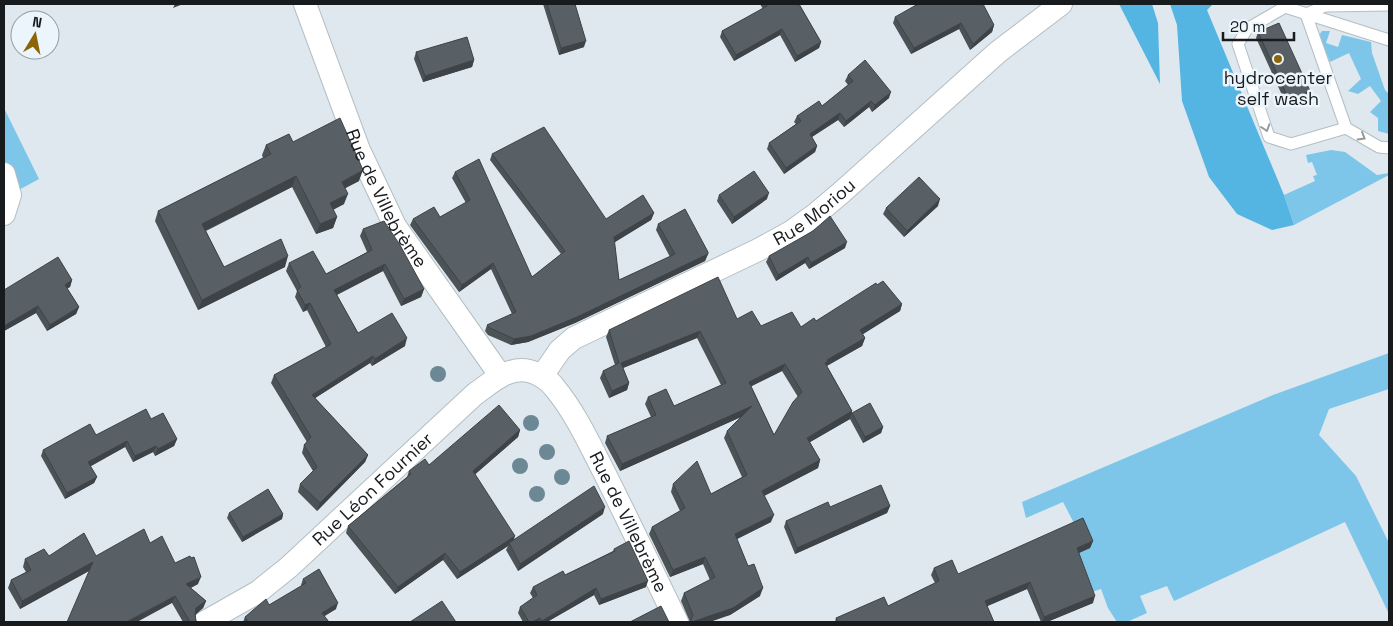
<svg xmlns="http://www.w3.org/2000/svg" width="1393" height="626" font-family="'Space Grotesk',sans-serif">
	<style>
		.green { fill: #7dc6ea }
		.forest { fill: #55b5e2 }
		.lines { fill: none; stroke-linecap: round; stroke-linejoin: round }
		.service-casing { stroke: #b4bec3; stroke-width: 13 }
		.minor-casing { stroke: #b4bec3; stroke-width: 24 }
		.service { stroke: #fff; stroke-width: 11 }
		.minor { stroke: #fff; stroke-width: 22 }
		.tree { fill: #6d8895 }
		.wall { fill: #4c5357; fill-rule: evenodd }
		.shaded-wall { fill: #3e4347 }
		.building { fill: #586065; stroke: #3e4347; fill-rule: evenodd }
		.oneway { stroke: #979899 }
		.poi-dot { fill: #8c6506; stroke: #ebf5fb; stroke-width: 2 }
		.labels { text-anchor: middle; stroke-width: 5; stroke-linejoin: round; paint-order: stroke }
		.poi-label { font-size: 18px; fill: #181b1d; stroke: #ebf5fb }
		.street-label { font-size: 18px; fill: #181b1d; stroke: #ebf5fb }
	</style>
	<rect width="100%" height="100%" fill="#dee8ee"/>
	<!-- green -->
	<path class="green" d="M1322 31H1330L1326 43 1338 47 1342 35 1371 42 1372 53 1385 90 1389 94V134L1378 131V118L1370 112 1381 101 1370 86 1358 94 1348 91 1361 79 1349 53 1330 62 1319 35Z
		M4 108 39 179 4 198Z
		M1331 150 1345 152 1377 175 1389 173V175L1294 225 1284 195 1315 181 1313 176 1317 175 1312 162 1308 163 1306 155Z
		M1389 353V389L1329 409 1319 435 1356 476 1389 543V614L1345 522 1174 601 1167 586 1140 596 1147 613 1127 622H1117L1108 608 1101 589 1089 593 1074 555 1076 527 1063 502 1026 518 1022 502 1273 395Z"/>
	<!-- forest -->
	<path class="forest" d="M1119 4H1152L1158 23 1160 84Z
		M1170 4H1213L1207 10 1284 195 1294 225 1272 230 1237 214 1209 177 1182 101 1177 25Z"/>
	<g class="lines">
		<defs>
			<path id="service" d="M1287 4 1285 7 1247 29 1238 44 1269 137 1291 144 1346 128
				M1389 5 1325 6 1306 14 1346 128 1379 147 1389 148
				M1285 7 1389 40"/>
			<g id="minor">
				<path id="s1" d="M305 4 359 150 395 226 500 375"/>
				<path d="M4 174 10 195 4 214"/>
				<path id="s2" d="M542 376 560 350 574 338 758 250 791 232 816 214 842 192 998 52 1061 4"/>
				<path id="s3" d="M205 622 258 592 289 567 475 394C491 383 508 366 529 371 538 373 549 380 554 387 575 412 589 443 604 472 629 522 653 572 677 622"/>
			</g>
		</defs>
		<!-- service casing -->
		<use href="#service" class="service-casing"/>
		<!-- minor casing -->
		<use href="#minor" class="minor-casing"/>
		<!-- service -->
		<use href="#service" class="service"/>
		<!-- minor -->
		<use href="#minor" class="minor"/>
	</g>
	<!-- trees -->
	<g class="tree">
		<circle cx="438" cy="374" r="8"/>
		<circle cx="531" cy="423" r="8"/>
		<circle cx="547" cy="452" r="8"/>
		<circle cx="520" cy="466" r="8"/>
		<circle cx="562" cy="477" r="8"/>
		<circle cx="537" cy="494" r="8"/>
	</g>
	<!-- wall -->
	<path class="wall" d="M543 4H575L584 47 559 55Z
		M760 4H799L821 42 819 48 795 62 780 35 734 61 720 37 722 31 763 9Z
		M895 17 994 25 992 32 970 50 959 29 911 54 893 23Z
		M1258 32 1308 97 1287 106 1256 38Z
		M416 52 474 60 472 67 423 82 414 59Z
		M848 75 889 98 872 112 869 107 844 127 838 120 812 137 817 146 815 152 784 174 767 149 769 143 796 124 794 122 797 116 822 106 848 85 845 81Z
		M293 142 359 181 345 188 344 204 333 210 337 217 333 228 316 234 292 187 206 231 224 267H285L198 310 155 221 158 211 263 158 262 155 266 145Z
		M492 154 606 219 654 213 651 220 614 242 619 280 670 257 656 230 658 224 708 254 705 261 575 323 528 342 511 345 488 335 485 331 487 325 512 314 491 269 459 292 410 225 413 219 440 217 466 203 452 178 455 172 532 277 561 254 490 160Z
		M719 195 767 199 732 224 717 201Z
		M938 206 904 237 883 214 886 208Z
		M363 229 424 289 421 297 401 306 383 271 337 295 358 333 405 346 372 366 370 363 315 398 368 455 365 462 317 511 298 492 300 484 313 471 302 453 304 445 307 442 271 383 274 375 326 347 307 310 303 312 295 297 297 291 286 271 289 263 326 274 367 252 360 236Z
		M845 248 809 269 805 263 776 281 766 262 769 256Z
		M72 280 70 287 67 288 79 307 76 314 47 331 36 313 4 331V290Z
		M877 285 902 304 900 311 862 334 865 338 862 346 827 366 852 411V413L883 427 881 433 863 443 850 419 810 442 820 460 818 468 764 496 771 522 737 539 760 596 730 615 690 622 681 601 684 593 710 580 703 564 670 577 649 534 652 527 680 511 671 492 673 484 711 494 742 477 724 438 727 431 741 417 620 471 605 443 607 436 651 417 645 404 648 397 674 406 721 385 697 338 623 368 629 383 627 390 609 398 600 378 603 371 615 365 606 337 609 330 737 319 761 326 801 327 816 321ZM782 371 798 397 774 435 751 386Z
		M151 419 177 439 174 446 155 456 153 452 133 462 125 447 90 466 97 477 94 483 65 499 41 456 43 450Z
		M520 430 518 437 475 474 514 540 603 514 518 571 506 550 508 546 457 579 443 560 395 594 346 533 348 526 407 477 409 471 429 465Z
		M890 506 887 513 795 554 784 527 786 521 830 507Z
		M229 513 283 514 282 519 242 542 227 518Z
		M1093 541 1090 548 1079 553 1093 603 1047 622H1041L1027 589 987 606 994 622H835L836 618 888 606 935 583 931 575 934 568 958 574Z
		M150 543 175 563 198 584 191 588 206 601 203 608 195 615 196 621 198 622H183L172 603 90 570 20 609 8 588 11 580 26 572 23 567 25 559 49 556H96Z
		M614 549 646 587 599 605 594 595 547 622H523L518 613 520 607 533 598 530 593 533 587 565 575 613 551Z
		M303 579 336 609 324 616 329 622H243L245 617 269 605 302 586 301 585Z"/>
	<!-- shaded-wall -->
	<path class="shaded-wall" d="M175 4H183L173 8Z
		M961 23 959 29 911 54 914 48Z
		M994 25 992 32 970 50 973 44Z
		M782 29 780 35 734 61 736 55Z
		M586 41 584 47 559 55 561 48Z
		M821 42 819 48 795 62 797 56Z
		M474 60 472 67 423 82 425 76Z
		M1310 91 1308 97 1287 106 1289 100Z
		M891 92 889 98 872 112 875 105Z
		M871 101 869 107 844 127 846 121Z
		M840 113 838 120 807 140 810 134Z
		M817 146 815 152 784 174 786 168Z
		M363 170 359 181 338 192 342 182Z
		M296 176 292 187 198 234 202 224Z
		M769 193 767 199 732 224 734 217Z
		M348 194 344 204 326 213 330 203Z
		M940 199 938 206 904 237 907 231Z
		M654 213 651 220 612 244 614 237Z
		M337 217 333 228 316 234 320 224Z
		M847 242 845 248 809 269 811 263Z
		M708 254 705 261 575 323 528 342 511 345 514 339Z
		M288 256 285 267 198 310 202 300Z
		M808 257 805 263 776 281 778 275Z
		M493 263 491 269 459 292 462 285Z
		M385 264 383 271 332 297 334 290Z
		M72 280 70 287 63 291 65 285Z
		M424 289 421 297 401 306 404 299Z
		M310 303 307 310 303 312 305 305Z
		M902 304 900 311 857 338 860 330Z
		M38 306 36 313 4 331V326Z
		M79 307 76 314 47 331 50 325Z
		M700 331 697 338 618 370 621 363Z
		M407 338 405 346 372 366 375 359Z
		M865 338 862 346 826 366 822 370 827 360Z
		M373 356 370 363 309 402 312 395Z
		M785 364 782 371 746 389 749 382Z
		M629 383 627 390 609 398 612 391Z
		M752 406 750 413 620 471 622 464Z
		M852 411 850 419 805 445 807 438Z
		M883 427 881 433 863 443 865 437Z
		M520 430 518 437 471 478 473 471Z
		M177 439 174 446 155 456 158 449Z
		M127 441 125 447 86 469 88 462Z
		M156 446 153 452 133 462 135 456Z
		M368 455 365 462 317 511 320 503Z
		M820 460 818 468 760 498 762 491Z
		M97 477 94 483 65 499 67 493Z
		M890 506 887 513 795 554 797 548Z
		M605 507 603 514 518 571 520 564Z
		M283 514 282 519 242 542 243 537Z
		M774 515 771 522 733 541 735 534Z
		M515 536 513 543H509L508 546 457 579 460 572Z
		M1093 541 1090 548 1074 555 1077 548Z
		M445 553 443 560 395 594 398 587Z
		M705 557 703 564 670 577 673 570Z
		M93 562 91 570 20 609 22 601Z
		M201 577 198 584 183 591 186 584Z
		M648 581 646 587 599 605 601 599Z
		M1030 582 1027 589 983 608 985 601Z
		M596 588 594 595 547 622H541L542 621Z
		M763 588 760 596 730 615 710 622H692Z
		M175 596 172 603 137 622H126Z
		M1095 596 1093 603 1047 622H1043L1044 617Z
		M206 601 203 608 194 616 196 608Z
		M338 603 336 609 320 619 322 613Z
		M540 618 538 622H532Z"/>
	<!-- building -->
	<path class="building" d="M547 4H575L586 41 561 48Z
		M766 4H799L821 42 797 56 782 29 736 55 722 31 767 6Z
		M918 4H983L994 25 973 44 961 23 914 48 895 17Z
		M1279 23 1310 91 1289 100 1258 32Z
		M467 37 474 60 425 76 416 52Z
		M865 60 891 92 875 105 871 101 846 121 840 113 810 134 817 146 786 168 769 143 801 121 797 116 819 101 822 106 853 81 848 75Z
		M340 118 363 170 342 182 348 194 330 203 337 217 320 224 296 176 202 224 224 267 281 239 288 256 202 300 158 211 271 154 266 145 289 134 293 142Z
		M544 127 606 219 643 195 654 213 614 237 619 280 675 254 658 224 685 209 708 252V254L577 317 531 336 514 339 490 328 487 325 516 312 493 263 462 285 413 219 434 207 440 217 470 200 455 172 479 159 532 277 565 251 492 154Z
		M754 171 769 193 734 217 719 195Z
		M919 177 940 199 907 231 886 208Z
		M830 216 847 242 811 263 808 257 778 275 769 256 813 231Z
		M384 221 400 245 424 289 404 299 385 264 334 290 358 333 392 313 407 338 375 359 373 356 312 395 368 455 320 503 300 484 317 467 304 445 311 437 274 375 331 344 310 303 305 305 297 290 301 287 289 263 313 251 326 274 372 250 363 229Z
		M58 257 72 280 65 285 79 307 50 325 38 306 4 326V290Z
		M718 277 737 319 752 311 761 326 792 312 801 327 814 318 816 321 876 283 877 285 883 281 902 304 860 330 865 338 827 360 828 361 825 363 852 411 807 438 820 460 762 491 774 515 735 534 748 566 754 564 763 588 733 608 692 622H690L693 615 684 593 715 577 705 557 673 570 652 527 685 508 673 484 697 461 711 494 747 475 727 431 752 406 622 464 607 436 656 415 648 397 666 389 674 406 726 383 700 331 621 363 629 383 612 391 603 371 619 363 609 330ZM785 364 802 392 793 402 774 435 749 382Z
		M870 403 883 427 865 437 852 413Z
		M499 405 520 430 473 471 515 536 460 572 445 553 398 587 348 526 411 474 409 471 425 459 429 465Z
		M146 409 151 419 163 413 177 439 158 449 156 446 135 456 127 441 88 462 97 477 67 493 43 450 90 424 96 435Z
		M881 485 890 506 797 548 786 521 828 502 830 507Z
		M594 486 605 507 520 564 509 543Z
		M268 489 283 514 243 537 229 513Z
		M1083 518 1093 541 1077 548 1095 596 1044 617 1030 582 985 601 994 622H838L836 618 884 597 888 606 939 581 934 568 952 560 958 574Z
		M144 529 150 543 162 536 175 563 190 556 191 558 194 557 201 577 186 584 206 601 196 608 195 614 196 621 198 622H190L175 596 126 622H67L93 562 22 601 11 580 31 570 25 559 44 549 49 556 84 533 96 556Z
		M629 541 648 581 601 599 596 588 542 621 540 618 532 622H529L520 607 537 595 533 587 563 571 565 575 615 551 614 549Z
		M319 569 338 603 322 613 329 622H248L245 617 266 599 269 605 306 583 303 579Z
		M442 601 456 622H410Z
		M661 606 669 622H630Z"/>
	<!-- one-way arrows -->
	<defs><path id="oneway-chevron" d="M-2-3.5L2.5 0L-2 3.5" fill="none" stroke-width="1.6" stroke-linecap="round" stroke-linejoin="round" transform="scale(1.25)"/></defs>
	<g class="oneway">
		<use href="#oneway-chevron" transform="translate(1266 128) rotate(72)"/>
		<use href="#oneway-chevron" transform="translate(1362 137) rotate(30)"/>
	</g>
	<!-- markers -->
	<circle class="poi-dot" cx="1278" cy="59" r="5"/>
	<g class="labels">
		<!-- poi labels -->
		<g class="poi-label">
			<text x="1278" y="84">hydrocenter<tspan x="1278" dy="21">self wash</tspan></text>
		</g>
		<!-- street labels -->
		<g class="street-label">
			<text dy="6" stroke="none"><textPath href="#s1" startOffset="211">Rue de Villebrème</textPath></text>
			<text dy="6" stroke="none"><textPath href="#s2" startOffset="322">Rue Moriou</textPath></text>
			<text dy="6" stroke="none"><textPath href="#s3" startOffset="215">Rue Léon Fournier</textPath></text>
			<text dy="6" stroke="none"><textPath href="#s3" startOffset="600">Rue de Villebrème</textPath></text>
		</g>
	</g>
	<!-- border -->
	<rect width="1393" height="626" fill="none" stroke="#181b1d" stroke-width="10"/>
	<!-- north arrow -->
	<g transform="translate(35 35) rotate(10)"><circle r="24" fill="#ebf5fb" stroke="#979ea2"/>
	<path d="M0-4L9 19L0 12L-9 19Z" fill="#8c6506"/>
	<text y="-8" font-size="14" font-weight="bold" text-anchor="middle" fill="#181b1d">N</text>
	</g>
	<!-- scale -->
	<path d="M1223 32v8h71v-8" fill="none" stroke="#181b1d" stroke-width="2.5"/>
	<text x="1230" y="32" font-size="15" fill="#181b1d" stroke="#ebf5fb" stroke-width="4" paint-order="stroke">20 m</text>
</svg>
